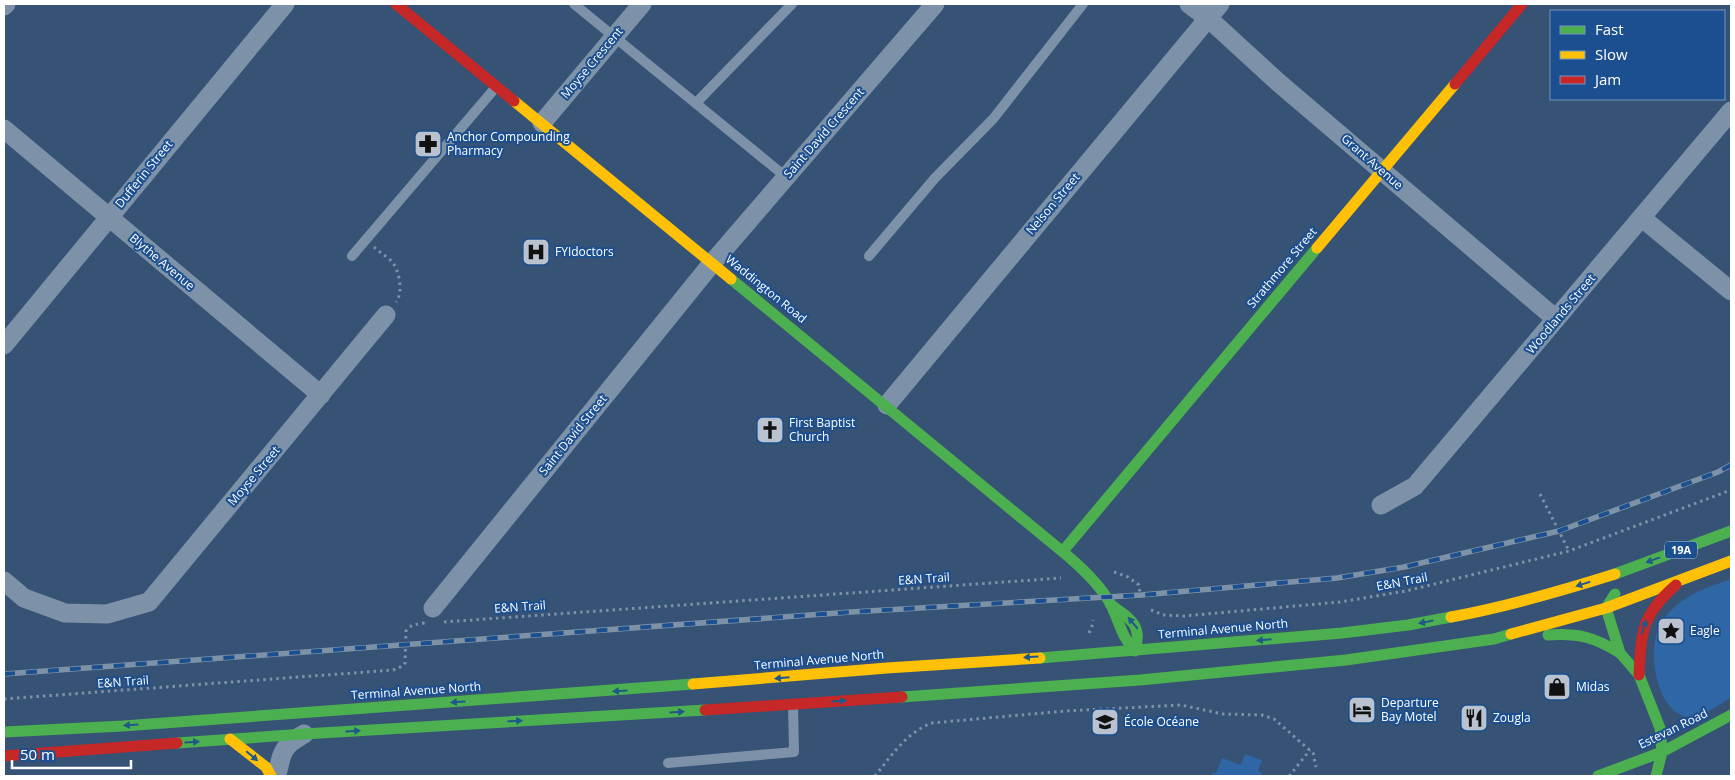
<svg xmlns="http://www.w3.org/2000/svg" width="1735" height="780" font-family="'Open Sans',sans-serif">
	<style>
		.green { fill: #2f66a5 }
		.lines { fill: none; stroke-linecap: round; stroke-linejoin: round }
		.path { stroke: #7d92a8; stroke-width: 3; stroke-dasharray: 2.5 4; stroke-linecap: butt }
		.lane { stroke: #7d92a8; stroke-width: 10 }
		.street { stroke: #7d92a8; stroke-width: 19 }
		.fast { stroke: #4caf50; stroke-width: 11 }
		.slow { stroke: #ffc107; stroke-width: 11 }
		.jam { stroke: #c62828; stroke-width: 11 }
		.rail-casing { stroke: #7e92a7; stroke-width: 5.5 }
		.rail { stroke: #1b4f8f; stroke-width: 4; stroke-dasharray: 11; stroke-linecap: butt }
		.oneway { fill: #205989 }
		.labels { text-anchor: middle; stroke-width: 4; stroke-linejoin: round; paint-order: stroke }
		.shield { fill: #1b4f8f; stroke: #bbcadd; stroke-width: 1 }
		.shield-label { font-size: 11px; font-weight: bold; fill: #fff }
		.street-label { font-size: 12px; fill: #fff; stroke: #1b4f8f }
		.poi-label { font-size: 12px; fill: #fff; stroke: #1b4f8f; text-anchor: start }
	</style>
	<rect width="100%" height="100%" fill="#365274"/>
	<!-- green -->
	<path class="green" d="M1731 579V698C1719 704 1704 717 1690 717 1655 716 1646 646 1661 623 1679 596 1703 589 1731 579Z
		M1245 754 1262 760 1258 771 1262 773 1261 776H1211L1213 772 1216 773 1222 758 1241 765Z"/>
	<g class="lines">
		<!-- path -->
		<path class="path" d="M374 247C379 252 388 257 393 263 400 273 403 293 396 302
			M1540 494 1569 551
			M1114 572 1128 577 1139 585 1141 600
			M1151 610 1163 615 1184 616 1340 602 1406 591 1569 551 1731 490
			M444 622 1061 578
			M1089 633 1092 626 1093 620
			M4 699 393 670 403 666 405 663 406 631C411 624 417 624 425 623
			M875 776C891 756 907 732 932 723L1065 711 1181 705 1223 714 1262 715 1274 719 1313 753 1316 767
			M1291 776 1290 775 1310 750"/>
		<!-- lane -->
		<path class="lane" d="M574 4 786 177
			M696 103 792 4
			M352 256 496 87
			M869 256 935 178 993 119 1083 4
			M668 763 794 752 793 706"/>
		<!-- street -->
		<path class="street" d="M1189 4 1208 18 1279 83 1556 319
			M4 6 6 4
			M542 123 642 4
			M4 129 321 395
			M1642 218 1731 291
			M4 345 285 4
			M887 405 1220 4
			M1381 505 1415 486 1731 111
			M4 581 24 598 65 613 107 614 149 602 386 315
			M433 608 713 262 935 4
			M276 776C280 768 279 760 283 753 287 743 296 739 304 734"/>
		<!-- fast -->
		<path class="fast" d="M731 279 1069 557C1084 570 1100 585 1110 603 1119 620 1121 637 1135 651 1143 624 1130 619 1110 604
			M1063 551 1317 248
			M1615 574 1731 531
			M1615 594 1606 608 1620 653 1639 675 1660 728 1662 752 1656 776
			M1548 635C1579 633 1594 637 1620 653
			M1040 658 1342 633 1408 625 1451 617
			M902 697 1140 680 1346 660 1494 639 1511 634
			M4 732 123 726 693 684
			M177 743 304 734 705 710
			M1598 776 1662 752 1731 715"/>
		<!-- slow -->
		<path class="slow" d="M514 101 731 279
			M1317 248 1455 84
			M1451 617C1506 607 1561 591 1615 574
			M1511 634 1606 608 1731 561
			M693 684 887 668 1040 658
			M230 739 266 767 271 776"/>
		<!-- jam -->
		<path class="jam" d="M396 4 514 101
			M1455 84 1522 4
			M1639 675C1641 632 1642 614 1676 585
			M705 710 902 697
			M4 756 177 743"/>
		<defs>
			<path id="rail" d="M4 674 851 612 1141 595 1337 578 1404 567 1559 531 1718 472 1731 465"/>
		</defs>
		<!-- rail casing -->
		<use href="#rail" class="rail-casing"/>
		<!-- rail -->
		<use href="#rail" class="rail"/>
	</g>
	<!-- one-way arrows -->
	<defs><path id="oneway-solid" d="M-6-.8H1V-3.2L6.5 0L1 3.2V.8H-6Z" transform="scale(1.25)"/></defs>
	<g class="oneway">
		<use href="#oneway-solid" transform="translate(1653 560) rotate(160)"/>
		<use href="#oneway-solid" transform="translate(1583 584) rotate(163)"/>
		<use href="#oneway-solid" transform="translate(1426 622) rotate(169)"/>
		<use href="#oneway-solid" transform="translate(1133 623) rotate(-130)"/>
		<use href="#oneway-solid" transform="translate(1644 627) rotate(-71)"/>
		<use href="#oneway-solid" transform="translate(1264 640) rotate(175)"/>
		<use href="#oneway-solid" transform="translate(1031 657) rotate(176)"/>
		<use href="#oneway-solid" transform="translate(782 678) rotate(175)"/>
		<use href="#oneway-solid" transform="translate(620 691) rotate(176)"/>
		<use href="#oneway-solid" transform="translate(839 701) rotate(-4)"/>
		<use href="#oneway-solid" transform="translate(458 702) rotate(176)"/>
		<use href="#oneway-solid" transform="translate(677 712) rotate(-3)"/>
		<use href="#oneway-solid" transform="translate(515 721) rotate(-3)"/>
		<use href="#oneway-solid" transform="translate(131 725) rotate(176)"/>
		<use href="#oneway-solid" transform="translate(353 731) rotate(-3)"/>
		<use href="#oneway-solid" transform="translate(192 742) rotate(-4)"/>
		<use href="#oneway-solid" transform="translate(252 756) rotate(40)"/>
	</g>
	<!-- icons -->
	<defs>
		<symbol id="pharmacy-square" viewBox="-11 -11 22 22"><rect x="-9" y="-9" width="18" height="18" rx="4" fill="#b9c2ce" stroke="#1b4f8f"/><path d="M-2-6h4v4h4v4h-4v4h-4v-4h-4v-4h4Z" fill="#111"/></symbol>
		<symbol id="hospital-square" viewBox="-11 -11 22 22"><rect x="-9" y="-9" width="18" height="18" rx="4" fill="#b9c2ce" stroke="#1b4f8f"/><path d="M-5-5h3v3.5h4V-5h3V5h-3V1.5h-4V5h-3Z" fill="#111"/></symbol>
		<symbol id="church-square" viewBox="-11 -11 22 22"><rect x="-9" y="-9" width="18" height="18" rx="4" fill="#b9c2ce" stroke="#1b4f8f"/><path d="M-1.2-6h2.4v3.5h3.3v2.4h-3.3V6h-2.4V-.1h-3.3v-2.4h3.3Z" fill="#111"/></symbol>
		<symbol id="sight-square" viewBox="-11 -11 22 22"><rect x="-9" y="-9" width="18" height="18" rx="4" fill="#b9c2ce" stroke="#1b4f8f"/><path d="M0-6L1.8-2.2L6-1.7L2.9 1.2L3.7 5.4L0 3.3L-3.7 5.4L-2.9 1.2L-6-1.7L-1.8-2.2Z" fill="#111"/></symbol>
		<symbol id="shop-square" viewBox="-11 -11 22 22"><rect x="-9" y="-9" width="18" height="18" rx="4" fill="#b9c2ce" stroke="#1b4f8f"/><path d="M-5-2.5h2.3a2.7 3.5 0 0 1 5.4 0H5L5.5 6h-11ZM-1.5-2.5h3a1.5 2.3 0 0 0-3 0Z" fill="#111"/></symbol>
		<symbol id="hotel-square" viewBox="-11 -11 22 22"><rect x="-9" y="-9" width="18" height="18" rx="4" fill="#b9c2ce" stroke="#1b4f8f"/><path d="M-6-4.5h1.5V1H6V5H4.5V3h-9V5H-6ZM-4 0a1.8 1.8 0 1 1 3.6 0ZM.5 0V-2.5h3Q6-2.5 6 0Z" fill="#111"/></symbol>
		<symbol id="restaurant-square" viewBox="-11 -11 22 22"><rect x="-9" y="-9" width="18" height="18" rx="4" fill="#b9c2ce" stroke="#1b4f8f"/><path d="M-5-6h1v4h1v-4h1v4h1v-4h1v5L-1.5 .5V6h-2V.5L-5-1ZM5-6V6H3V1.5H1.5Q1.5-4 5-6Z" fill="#111"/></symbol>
		<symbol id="school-square" viewBox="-11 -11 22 22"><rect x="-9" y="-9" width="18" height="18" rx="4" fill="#b9c2ce" stroke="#1b4f8f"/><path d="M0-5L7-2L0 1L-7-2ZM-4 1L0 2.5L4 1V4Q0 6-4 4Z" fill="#111"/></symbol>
	</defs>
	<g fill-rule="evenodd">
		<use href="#pharmacy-square" x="412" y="128" width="32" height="32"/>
		<use href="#hospital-square" x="520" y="236" width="32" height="32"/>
		<use href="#church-square" x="754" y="414" width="32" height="32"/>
		<use href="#sight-square" x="1655" y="615" width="32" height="32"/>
		<use href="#shop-square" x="1541" y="671" width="32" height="32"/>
		<use href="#hotel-square" x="1346" y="694" width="32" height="32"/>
		<use href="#restaurant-square" x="1458" y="702" width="32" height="32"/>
		<use href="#school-square" x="1089" y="706" width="32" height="32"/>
	</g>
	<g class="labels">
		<!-- shield labels -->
		<rect class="shield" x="1665" y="541.5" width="32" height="17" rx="4"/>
		<g class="shield-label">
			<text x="1681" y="554">19A</text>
		</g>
		<!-- street labels -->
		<g class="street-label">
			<text transform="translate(592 63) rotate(-50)" y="4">Moyse Crescent</text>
			<text transform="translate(824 133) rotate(-49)" y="4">Saint David Crescent</text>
			<text transform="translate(1372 162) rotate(41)" y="4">Grant Avenue</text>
			<text transform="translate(144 174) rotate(-51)" y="4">Dufferin Street</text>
			<text transform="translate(1053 204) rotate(-50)" y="4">Nelson Street</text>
			<text transform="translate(162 262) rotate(40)" y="4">Blythe Avenue</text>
			<text transform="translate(1282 268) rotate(-50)" y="4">Strathmore Street</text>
			<text transform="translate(766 289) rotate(39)" y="4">Waddington Road</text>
			<text transform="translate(1561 314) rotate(-50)" y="4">Woodlands Street</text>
			<text transform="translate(573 435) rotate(-51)" y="4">Saint David Street</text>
			<text transform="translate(254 476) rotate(-50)" y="4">Moyse Street</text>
			<text transform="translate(924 579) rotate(-4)" y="4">E&amp;N Trail</text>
			<text transform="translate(1402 582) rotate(-11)" y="4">E&amp;N Trail</text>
			<text transform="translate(520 607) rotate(-4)" y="4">E&amp;N Trail</text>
			<text transform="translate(1223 629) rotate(-5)" y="4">Terminal Avenue North</text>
			<text transform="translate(819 660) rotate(-5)" y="4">Terminal Avenue North</text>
			<text transform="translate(123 682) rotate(-4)" y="4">E&amp;N Trail</text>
			<text transform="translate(416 691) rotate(-4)" y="4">Terminal Avenue North</text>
			<text transform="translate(1673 729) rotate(-26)" y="4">Estevan Road</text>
		</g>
		<!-- poi labels -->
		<g class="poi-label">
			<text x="447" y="141">Anchor Compounding<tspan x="447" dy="14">Pharmacy</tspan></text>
			<text x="555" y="256">FYIdoctors</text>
			<text x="789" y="427">First Baptist<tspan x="789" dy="14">Church</tspan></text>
			<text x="1690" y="635">Eagle</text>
			<text x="1576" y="691">Midas</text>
			<text x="1381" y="707">Departure<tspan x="1381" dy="14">Bay Motel</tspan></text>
			<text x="1493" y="722">Zougla</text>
			<text x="1124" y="726">École Océane</text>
		</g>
	</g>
	<!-- border -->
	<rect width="1735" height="780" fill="none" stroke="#ffffff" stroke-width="10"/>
	<!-- legend -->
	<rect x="1550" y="10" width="175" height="90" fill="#1b4f8f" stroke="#7695bc"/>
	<rect x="1560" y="26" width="25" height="8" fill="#4caf50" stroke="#7695bc"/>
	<text x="1595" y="35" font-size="15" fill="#ffffff">Fast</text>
	<rect x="1560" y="51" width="25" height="8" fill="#ffc107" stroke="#7695bc"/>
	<text x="1595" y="60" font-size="15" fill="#ffffff">Slow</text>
	<rect x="1560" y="76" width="25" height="8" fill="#c62828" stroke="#7695bc"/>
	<text x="1595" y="85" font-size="15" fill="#ffffff">Jam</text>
	<!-- scale -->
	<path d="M12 760v8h119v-8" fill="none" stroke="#ffffff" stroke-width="2.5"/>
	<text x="20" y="760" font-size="15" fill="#ffffff" stroke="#1b4f8f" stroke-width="4" paint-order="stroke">50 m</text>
</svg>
